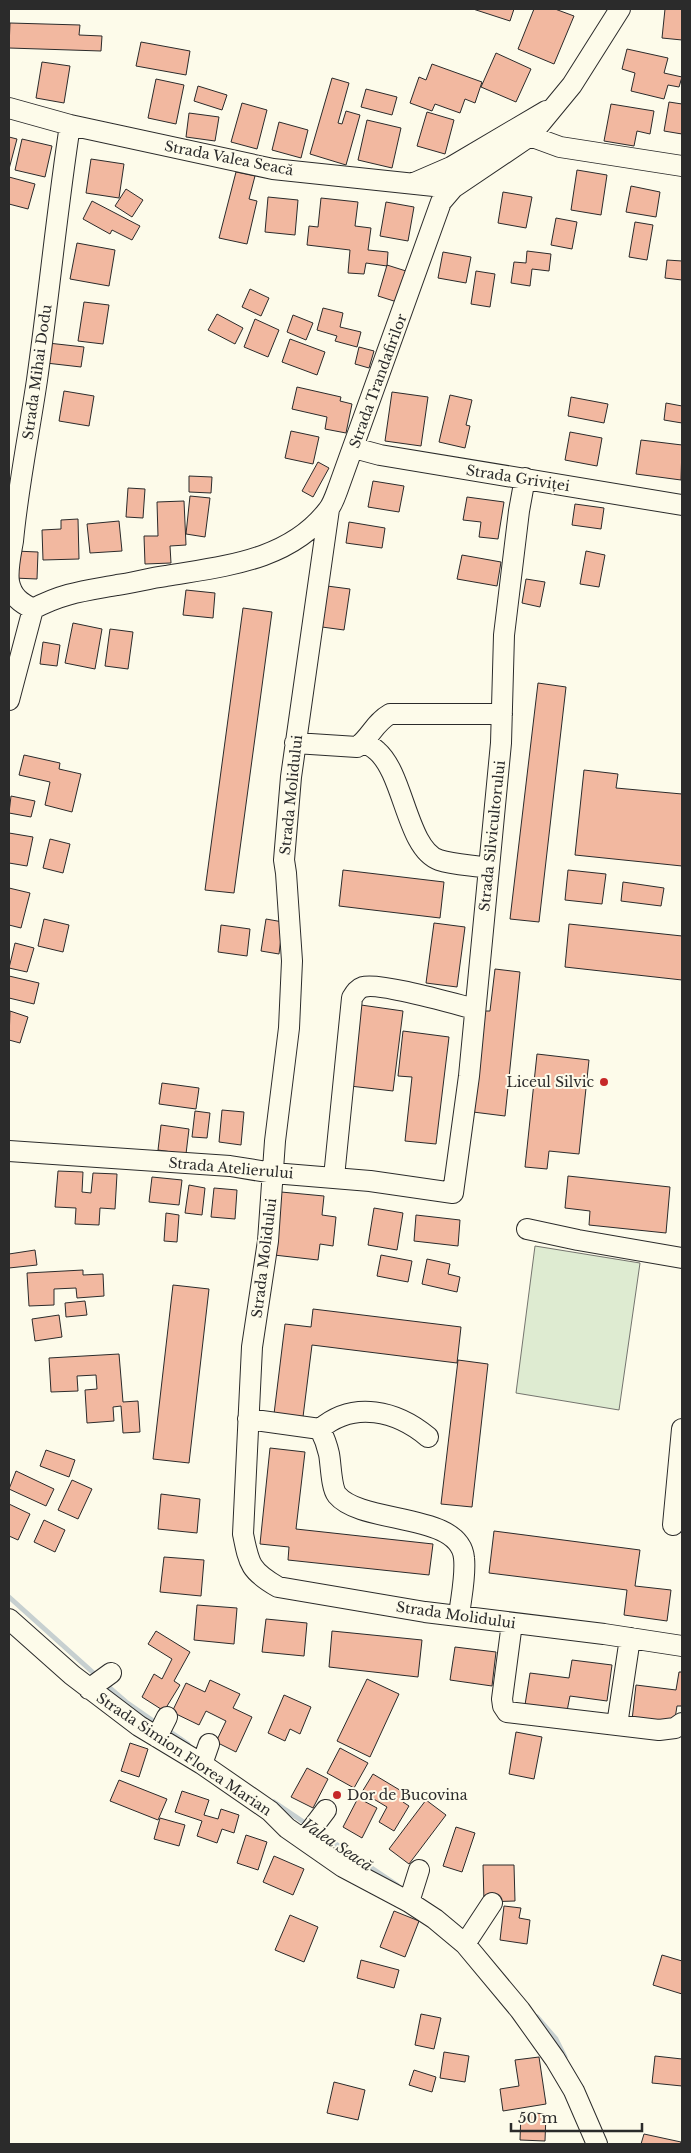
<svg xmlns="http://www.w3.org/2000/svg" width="691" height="2153" font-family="'Libre Baskerville',serif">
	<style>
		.pitch { fill: #deebd1; stroke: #74746e }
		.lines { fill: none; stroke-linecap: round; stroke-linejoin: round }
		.stream { stroke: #c7d0d0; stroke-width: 5 }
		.building { fill: #f2b8a0; stroke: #2b2b2b }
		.minor-casing { stroke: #2b2b2b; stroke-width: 22 }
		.minor { stroke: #fdfbea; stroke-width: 20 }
		.poi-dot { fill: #c62828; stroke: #fdfbea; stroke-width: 2 }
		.labels { text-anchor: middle; stroke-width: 4; stroke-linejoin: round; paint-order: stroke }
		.street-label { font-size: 14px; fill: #2b2b2b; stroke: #fdfbea }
		.poi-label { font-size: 14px; fill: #2b2b2b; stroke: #fdfbea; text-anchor: end }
		.water-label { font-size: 15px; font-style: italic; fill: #2b2b2b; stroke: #fdfbea }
	</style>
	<rect width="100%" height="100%" fill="#fdfbea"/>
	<!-- pitch -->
	<path class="pitch" d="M535 1246 640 1263 619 1410 516 1393Z"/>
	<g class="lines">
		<!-- stream -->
		<path class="stream" d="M9 1597 98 1677
			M104 1683 126 1702 159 1725
			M166 1729 188 1744
			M274 1802 308 1825
			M315 1830 397 1885
			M537 2017 556 2039 565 2057"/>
	</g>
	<!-- building -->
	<path class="building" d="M473 9H514L510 21Z
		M534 9H555L574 16 554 64 518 49Z
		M665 9H682V40L662 38Z
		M10 23 80 25 79 35 102 36 101 51 9 48Z
		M141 42 190 51 186 75 136 66Z
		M627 49 668 58 664 73 682 77 679 87 668 85 664 99 631 91 635 73 622 69Z
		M496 53 531 69 516 102 481 87Z
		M42 62 70 66 64 103 36 98Z
		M432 64 482 82 475 103 465 99 460 113 435 104 432 111 410 103 419 77 426 80Z
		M332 78 349 83 338 123 342 124 346 111 360 115 346 165 310 154Z
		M156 79 184 85 176 124 148 118Z
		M198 86 227 95 222 110 194 101Z
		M366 89 397 97 392 115 361 107Z
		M669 102 682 104V134L664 131Z
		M242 103 267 110 257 149 231 142Z
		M611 104 654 111 650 134 637 131 634 146 604 141Z
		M427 112 454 120 445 154 417 146Z
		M189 113 219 117 215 141 186 137Z
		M367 120 401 128 392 168 358 160Z
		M279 122 308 130 301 158 272 150Z
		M9 137 17 139 9 169Z
		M22 139 52 146 45 177 15 170Z
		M91 159 124 164 119 198 86 193Z
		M577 170 607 175 601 215 571 210Z
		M236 172 255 176 249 199 257 201 247 244 219 238Z
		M9 177 35 184 28 209 9 204Z
		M631 186 660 192 656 217 626 212Z
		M126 189 143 200 132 217 115 206Z
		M503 192 532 197 526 228 498 223Z
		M268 197 298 200 295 235 265 232Z
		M321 198 358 202 355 226 371 228 368 250 388 252 387 266 366 263 364 274 348 273 350 250 307 245 309 226 318 227Z
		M92 201 140 226 132 240 112 230 110 234 83 219Z
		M386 202 414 207 408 241 380 236Z
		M556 218 577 222 572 249 551 245Z
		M635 222 653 225 647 260 629 257Z
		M77 243 115 250 109 286 70 279Z
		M527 251 551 254 549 271 532 269 530 286 511 283 514 262 526 263Z
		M443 252 471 257 466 283 438 278Z
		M667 260 682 261V280L665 278Z
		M387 265 406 271 397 302 378 296Z
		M476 271 495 274 490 307 471 304Z
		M250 289 269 298 261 316 242 307Z
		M84 302 109 305 103 344 78 341Z
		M323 308 343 313 340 327 361 332 357 347 335 341 337 336 317 330Z
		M217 314 243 328 235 344 208 330Z
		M293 315 313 323 306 340 287 332Z
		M255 319 279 330 268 357 244 347Z
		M290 339 325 352 317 375 282 362Z
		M48 343 84 347 81 367 46 363Z
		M359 347 374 351 369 368 355 364Z
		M297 387 341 397 340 401 352 404 346 433 325 429 327 417 292 409Z
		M64 391 94 396 89 426 59 421Z
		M392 392 428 397 421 446 385 441Z
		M450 395 472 400 466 425 470 426 465 448 439 442Z
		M571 397 608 404 604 423 568 416Z
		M666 403 682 406V423L664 420Z
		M291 431 319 437 313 464 285 458Z
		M570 432 602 438 597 466 565 460Z
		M641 440 682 445 681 480 636 474Z
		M318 462 329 468 313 497 302 491Z
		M189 476 212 477 211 493 189 492Z
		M373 481 404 486 399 512 368 507Z
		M128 488 145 489 143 518 126 517Z
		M190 496 210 498 205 537 186 534Z
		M467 497 504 502 498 539 479 537 481 522 463 520Z
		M184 501 186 545 170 546 171 563 145 564 144 536H158L157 502Z
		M575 504 604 508 601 529 572 525Z
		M78 519 79 559 43 560 42 530 61 529V520Z
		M119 521 122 551 90 553 87 524Z
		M349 522 385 528 382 548 346 543Z
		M15 551 38 552 37 579 14 578Z
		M586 551 605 555 599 587 580 584Z
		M462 555 501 562 497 586 457 579Z
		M526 579 545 582 540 607 522 603Z
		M327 586 350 589 344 630 322 627Z
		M186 590 215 593 213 618 183 615Z
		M243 608 272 612 234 893 205 890Z
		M73 623 102 629 95 669 65 663Z
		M110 629 133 632 128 669 105 666Z
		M43 642 60 645 57 666 40 664Z
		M538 683 566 687 539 922 510 919Z
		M24 755 60 763 59 769 81 774 72 812 45 805 50 782 19 775Z
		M584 770 618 774 616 788 682 794V866L575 855Z
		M11 796 35 801 31 817 9 813Z
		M9 833 33 837 27 866 9 863Z
		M50 839 70 844 63 873 43 868Z
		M343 870 444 882 440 918 339 906Z
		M568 870 606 874 602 904 565 900Z
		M623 882 664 888 661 906 621 901Z
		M9 888 30 893 21 928 9 925Z
		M44 919 69 925 63 952 38 946Z
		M266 919 283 922 279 954 261 951Z
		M434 923 465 927 457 987 426 983Z
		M569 924 682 936V980L565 967Z
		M221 925 250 929 247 956 218 952Z
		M15 943 34 948 27 972 9 968Z
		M495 969 520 972 505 1116 473 1112 483 1011H490Z
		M9 976 39 983 34 1004 9 998V1001Z
		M361 1005 403 1011 393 1091 350 1086Z
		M10 1011 28 1017 20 1043 9 1040Z
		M403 1031 449 1037 436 1144 405 1141 412 1077 398 1076Z
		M537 1054 589 1060 579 1154 549 1151 547 1169 525 1167Z
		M162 1083 199 1088 196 1109 159 1104Z
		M222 1110 244 1112 241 1145 219 1142Z
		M195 1111 210 1113 207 1138 192 1137Z
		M161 1125 189 1129 186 1154 158 1150Z
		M58 1171 83 1172 82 1192 91 1193 93 1173 117 1174 115 1209 100 1208 99 1225 75 1224 76 1208 55 1207Z
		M568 1176 670 1187 666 1233 589 1225 590 1211 565 1208Z
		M152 1177 182 1180 179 1205 149 1202Z
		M189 1185 205 1188 202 1215 185 1213Z
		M214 1188 237 1190 235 1219 211 1217Z
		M281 1192 324 1196 322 1215 336 1217 333 1246 320 1244 318 1260 274 1255Z
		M374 1208 403 1213 397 1250 368 1245Z
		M166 1213 179 1215 177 1242 164 1241Z
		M416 1215 460 1220 458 1246 414 1241Z
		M35 1250 37 1265 9 1268V1254Z
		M381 1255 412 1261 408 1282 377 1276Z
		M427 1259 450 1264 448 1274 460 1277 457 1292 422 1284Z
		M83 1270V1275L103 1274 104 1296 77 1298 76 1288 54 1289V1305L29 1306 27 1273Z
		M173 1285 209 1289 189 1463 153 1459Z
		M85 1301 87 1315 66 1317 65 1303Z
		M313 1309 461 1327 457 1363 312 1345 303 1417 274 1414 285 1324 311 1327Z
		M59 1315 62 1337 35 1341 32 1319Z
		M119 1354 123 1402 138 1401 140 1432 123 1433 121 1406 113 1407 114 1421 87 1423 85 1390 97 1389 96 1375 77 1376 78 1391 51 1392 49 1358Z
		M458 1360 488 1364 472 1507 441 1504Z
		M270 1448 305 1452 296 1529 433 1544 429 1575 288 1560 289 1547 260 1544Z
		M46 1450 75 1460 69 1477 40 1466Z
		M16 1471 54 1489 46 1506 9 1489Z
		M72 1480 92 1489 78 1519 58 1510Z
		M161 1494 200 1499 197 1533 158 1529Z
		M9 1504 30 1514 18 1540 9 1536Z
		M44 1520 65 1530 55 1552 34 1542Z
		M494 1531 640 1550 635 1586 671 1590 667 1621 624 1615 627 1590 489 1573Z
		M164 1557 204 1560 201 1596 160 1592Z
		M197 1605 237 1608 234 1644 194 1640Z
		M266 1619 307 1623 304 1656 262 1652Z
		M156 1631 190 1652 174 1681 180 1685 164 1711 142 1697 154 1674 162 1679 172 1659 148 1644Z
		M332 1631 422 1640 418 1677 329 1667Z
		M455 1647 496 1652 492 1686 450 1680Z
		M572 1660 612 1665 607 1701 570 1696 567 1711 525 1705 530 1673 569 1678Z
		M679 1672H682V1706H677L674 1725 632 1720 636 1685 676 1690Z
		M367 1679 399 1694 370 1757 337 1741Z
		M210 1680 240 1694 233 1708 252 1717 236 1752 216 1742 226 1721 206 1711 199 1725 172 1712 186 1683 205 1692Z
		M284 1695 311 1707 300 1734 290 1729 285 1741 268 1733Z
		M516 1732 542 1737 534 1779 509 1774Z
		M130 1743 148 1749 139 1777 121 1771Z
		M340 1748 368 1763 354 1788 327 1773Z
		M307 1768 328 1779 313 1808 291 1797Z
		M373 1774 408 1795 403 1802 409 1806 394 1831 379 1822 387 1807 362 1792Z
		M119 1780 167 1799 158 1820 110 1801Z
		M182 1791 209 1800 204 1815 218 1819 221 1809 239 1815 234 1833 222 1829 217 1843 197 1836 202 1821 175 1812Z
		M358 1798 377 1808 362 1838 343 1827Z
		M426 1800 446 1815 409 1864 389 1849Z
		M160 1818 185 1825 179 1846 154 1839Z
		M456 1827 475 1833 462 1872 443 1866Z
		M246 1835 267 1842 258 1870 237 1863Z
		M274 1856 304 1869 293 1895 263 1882Z
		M483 1865H514L515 1901 484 1902Z
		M504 1906 521 1908 519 1918 530 1920 527 1944 500 1940Z
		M394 1911 419 1921 405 1957 380 1947Z
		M290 1915 318 1927 304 1962 275 1950Z
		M662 1955 682 1961V1994L653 1985Z
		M361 1960 399 1970 394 1988 357 1978Z
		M421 2014 441 2018 434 2049 415 2045Z
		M444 2052 469 2056 465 2082 440 2078Z
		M655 2056 682 2059V2086L652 2083Z
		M539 2057 546 2104 503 2111 500 2089 519 2086 515 2060Z
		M414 2070 436 2077 432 2092 409 2085Z
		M334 2082 365 2090 358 2120 327 2113Z
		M521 2112 546 2114 545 2141 520 2140Z
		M644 2134 681 2142 680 2144H641Z"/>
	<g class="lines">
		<defs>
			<path id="minor" d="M9 108 70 125 273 169 453 188
				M530 136 560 147 682 166
				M414 183 451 167 546 111
				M354 448 380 455 682 505
				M329 509 291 777 284 860 286 873 292 961 289 1028 275 1141 268 1241 252 1347 243 1534C249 1564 250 1571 278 1587L425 1612 604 1634 682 1646
				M33 609C63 593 84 591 117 585 133 583 149 578 166 576 224 566 289 561 328 510 333 504 336 494 339 486L441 202 453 188 530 136 572 85 620 9
				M33 609C21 603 12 597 9 582 7 570 11 553 13 541 18 487 29 434 37 380 49 295 57 210 70 125
				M9 700 33 609
				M364 742C368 745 373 747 377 751 404 774 407 849 439 860 454 865 473 865 489 868
				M295 743 357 747C371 737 374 723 390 714H502
				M9 1151 230 1166 273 1173 370 1181 453 1193 469 1076 501 743 504 635 519 511 525 478
				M334 1177 352 998C355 993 357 989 363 987 379 982 455 1004 475 1009
				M527 1229 578 1240 682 1258
				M248 1419 320 1429C324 1437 327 1445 329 1454 331 1464 331 1487 337 1495 362 1525 460 1512 464 1558 466 1576 461 1597 459 1616
				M320 1429C354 1400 397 1411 428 1437
				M673 1525 682 1429
				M9 1619 72 1675 139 1726 202 1764 270 1811 287 1828 343 1867 409 1902 435 1919 465 1944 520 2010 555 2059 574 2091 597 2144
				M512 1623 502 1699 503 1706 507 1712 659 1730 675 1728 682 1723
				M89 1689 111 1673
				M617 1725 630 1638
				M157 1737 167 1717
				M202 1764 209 1744
				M304 1839 326 1810
				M409 1902 419 1870
				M465 1944 492 1903"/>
		</defs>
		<!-- minor casing -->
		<use href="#minor" class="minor-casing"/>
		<!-- minor -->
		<use href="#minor" class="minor"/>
	</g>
	<!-- markers -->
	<g class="poi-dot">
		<circle cx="604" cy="1082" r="5"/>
		<circle cx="337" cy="1795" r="5"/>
	</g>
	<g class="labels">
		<!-- street labels -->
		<g class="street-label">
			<text transform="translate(229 158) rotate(11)" y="5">Strada Valea Seacă</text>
			<text transform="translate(37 372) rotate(-82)" y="5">Strada Mihai Dodu</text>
			<text transform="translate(378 381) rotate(-70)" y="5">Strada Trandafirilor</text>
			<text transform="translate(518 478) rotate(9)" y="5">Strada Griviței</text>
			<text transform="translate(291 795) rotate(-84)" y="5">Strada Molidului</text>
			<text transform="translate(492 836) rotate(-84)" y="5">Strada Silvicultorului</text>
			<text transform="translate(231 1168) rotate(5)" y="5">Strada Atelierului</text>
			<text transform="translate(264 1258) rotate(-83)" y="5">Strada Molidului</text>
			<text transform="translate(456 1615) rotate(8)" y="5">Strada Molidului</text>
			<text transform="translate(184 1754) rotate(34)" y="5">Strada Simion Florea Marian</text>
		</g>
		<!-- poi labels -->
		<g class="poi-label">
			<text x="594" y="1087">Liceul Silvic</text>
			<text x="347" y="1800" text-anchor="start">Dor de Bucovina</text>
		</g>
		<!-- water labels -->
		<g class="water-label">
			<text transform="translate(337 1845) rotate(34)" y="5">Valea Seacă</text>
		</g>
	</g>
	<!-- border -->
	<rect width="691" height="2153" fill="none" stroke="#2b2b2b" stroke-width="20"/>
	<!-- scale -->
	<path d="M511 2123v8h131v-8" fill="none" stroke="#2b2b2b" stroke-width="2.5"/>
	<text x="518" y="2123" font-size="15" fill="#2b2b2b" stroke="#fdfbea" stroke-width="4" paint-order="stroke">50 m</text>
</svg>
